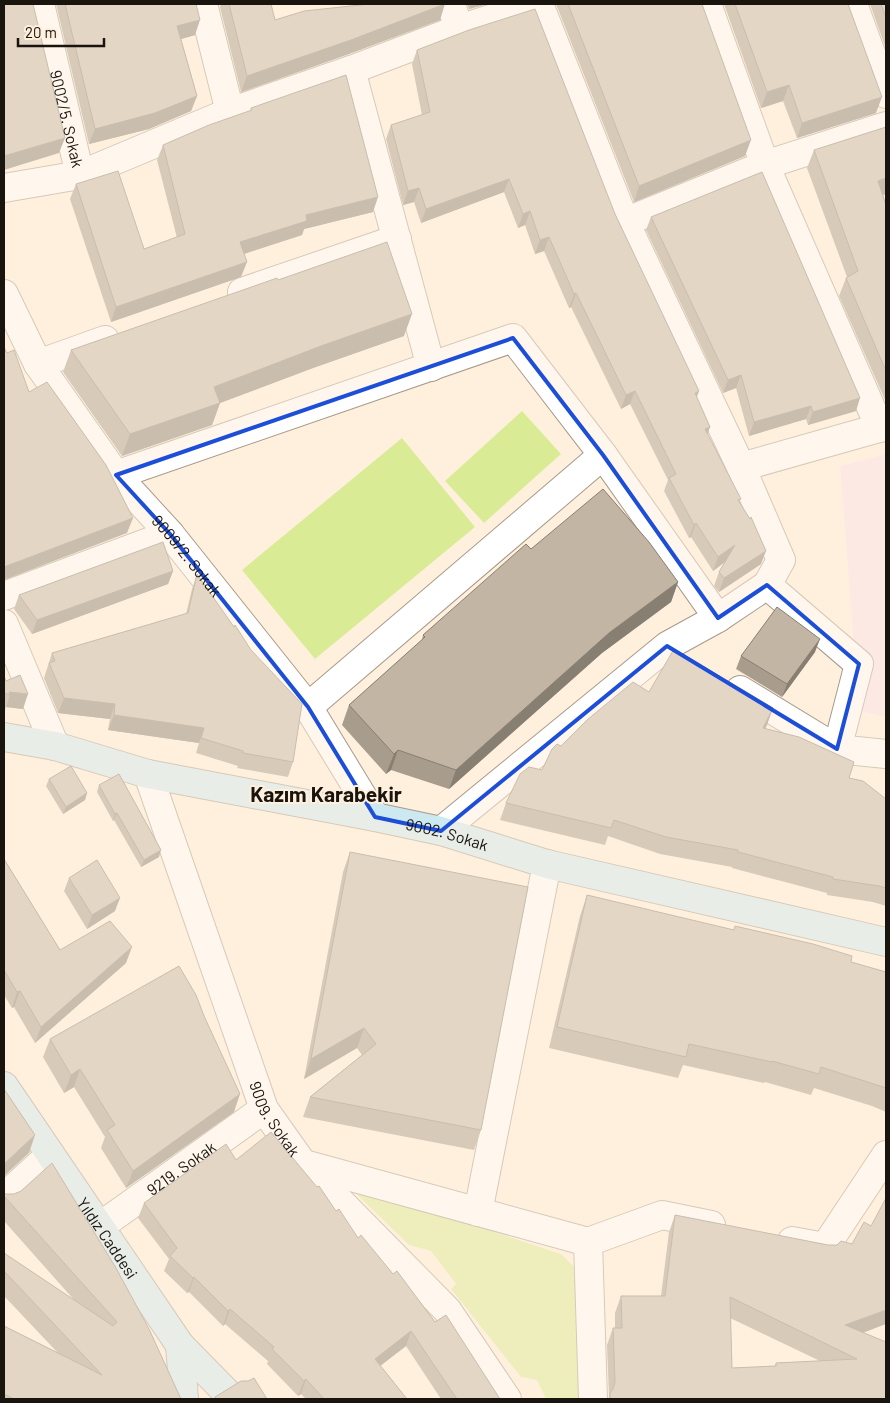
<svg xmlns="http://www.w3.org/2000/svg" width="890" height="1403" font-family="Barlow,sans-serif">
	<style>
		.education { fill: #f9e1eb }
		.green { fill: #d9ec95 }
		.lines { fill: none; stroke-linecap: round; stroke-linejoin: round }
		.street-casing { stroke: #a89a8a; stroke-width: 30 }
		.secondary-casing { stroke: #a89a8a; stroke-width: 30 }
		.street { stroke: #fff; stroke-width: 28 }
		.secondary { stroke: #cce8f1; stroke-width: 28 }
		.wall { fill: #a89c8d; fill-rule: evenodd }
		.shaded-wall { fill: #887f73 }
		.building { fill: #c3b5a4; stroke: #887f73; fill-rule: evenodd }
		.marked { fill: none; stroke: #1d4ed8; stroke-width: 4; stroke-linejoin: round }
		.labels { text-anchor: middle; stroke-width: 4; stroke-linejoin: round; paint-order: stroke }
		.street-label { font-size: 16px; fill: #19140e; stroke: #fff0de }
		.district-label { font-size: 21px; font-weight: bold; fill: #19140e; stroke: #fff0de }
	</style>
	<rect width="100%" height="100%" fill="#fff0de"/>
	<!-- education -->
	<path class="education" d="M886 454V717L859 711 840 466Z"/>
	<!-- green -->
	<path class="green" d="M522 411 561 454 484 523 445 481Z
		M402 438 475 527 315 659 242 570Z
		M345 1183 561 1254 581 1273 584 1399H546L537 1380 521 1377 451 1289 456 1284 431 1251 409 1245Z"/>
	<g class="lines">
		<defs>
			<g id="street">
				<path id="s1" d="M40 4 80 175"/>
				<path d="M203 4 230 112"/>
				<path d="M451 4 459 29"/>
				<path d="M539 4 625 222 741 467 781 560 767 585 859 664 837 749 886 754"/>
				<path d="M707 4 765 165 880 428"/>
				<path d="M853 4 886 94"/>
				<path d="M351 70 431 367"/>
				<path d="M4 188 80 175 230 112 351 70 459 29 537 4"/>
				<path d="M625 222 765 165 886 126"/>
				<path d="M242 292 397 239"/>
				<path id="s2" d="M4 294 38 364 116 475 170 534 308 707 375 817"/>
				<path d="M38 364 105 340"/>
				<path d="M741 467 886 426"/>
				<path d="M116 475 513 338 603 455 718 618"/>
				<path d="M4 596 170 534"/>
				<path d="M4 624 55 746"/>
				<path d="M740 690 837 749"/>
				<path d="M308 707 603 455"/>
				<path id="s3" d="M148 774 264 1109 303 1164 447 1310 507 1399"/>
				<path d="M441 831 667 646 718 618 767 585"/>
				<path d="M304 1164 588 1242"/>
				<path d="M4 1197 50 1155"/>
				<path d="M478 1212 547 864"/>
				<path id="s4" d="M99 1227 264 1109"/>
				<path d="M792 1241 825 1247 886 1155"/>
				<path d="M593 1399 588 1242 662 1215 711 1225"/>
			</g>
			<g id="secondary">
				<path id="s5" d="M4 737 55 746 148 774 375 817 441 831 547 864 886 942"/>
				<path id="s6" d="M4 1086 180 1345 233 1399"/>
				<path d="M180 1345 184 1399"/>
			</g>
		</defs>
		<!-- street casing -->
		<use href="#street" class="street-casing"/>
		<!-- secondary casing -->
		<use href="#secondary" class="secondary-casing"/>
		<!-- street -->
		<use href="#street" class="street"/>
		<!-- secondary -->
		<use href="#secondary" class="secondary"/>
	</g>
	<!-- wall -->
	<path class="wall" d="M56 4H196L195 35 181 39 197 96 191 111 149 129 89 144Z
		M221 4H271L275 20H440L346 55 241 92 220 7Z
		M467 4H487L469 9Z
		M556 4H702L745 156 634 202Z
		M724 4H848L876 113 797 138 783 101 761 108Z
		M870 4H886V49Z
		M417 50 615 214 710 427 707 434 740 503 761 564 719 592 714 586 719 572 725 562 713 571 691 537 689 538 664 491 668 480 630 404 621 409 571 307 569 308 544 251 535 254 525 225 518 228 504 192 421 223 414 202 403 205 386 139 391 125 422 115 412 64Z
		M251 108 373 212 304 229 302 235 244 254 241 277 111 322 70 199 76 184 144 249 177 238 157 160 163 145 250 111Z
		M814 150 883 195 886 205V402L839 296 846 278 847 277 807 168Z
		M651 217 856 411 808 425 806 419 749 436 736 388 723 393 646 230Z
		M278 280 404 336 313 368 220 403 212 425 122 456 63 372 71 350Z
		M531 549 678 582 671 602 602 653 449 789 391 770 386 774 342 725 349 705 422 640 423 635Z
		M173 571 168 584 32 634 14 609 19 595Z
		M197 574 293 762 288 777 237 768 238 766 196 753 199 743 108 730 110 719 58 713 44 678 52 653 186 614 192 589Z
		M815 652 782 697 736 669 741 656Z
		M4 676 6 681 23 709 6 707 5 710 4 709Z
		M649 692 773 708 765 729 886 799V906L873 902 827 895V893L732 868V867L660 854 608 836 605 845 500 820 506 803 542 770 561 746Z
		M49 779 87 793 85 800 63 814 46 786Z
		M99 785 159 857 141 867 114 820 113 821 97 792Z
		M350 852 481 1130 474 1150 303 1117 310 1097 362 1055 357 1048 304 1079 343 872Z
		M4 859 60 950 126 963 35 1043 14 1007 12 1008 4 995Z
		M69 878 115 911 87 929 64 891Z
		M587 895 851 962 886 972V1112L872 1106 814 1088 811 1095 765 1082 764 1083 683 1065 678 1078 549 1048 580 916Z
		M50 1039 234 1112 126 1188 101 1148 105 1137 74 1087 64 1093 43 1057Z
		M236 1160 336 1211 358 1238 393 1274 435 1322 500 1399H441L406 1346 380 1365 407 1399H306L301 1394 298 1396 267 1364 268 1361 225 1324 223 1326 189 1292 187 1293 164 1271 169 1259 138 1218 144 1203Z
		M4 1193 5 1194H14L181 1399H4V1326L58 1353 4 1296V1253L75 1301 4 1221Z
		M675 1215 864 1333 886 1399H608L609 1397 607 1345 613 1328H615V1313L621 1296H661L669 1232ZM730 1318 820 1361 776 1363 775 1366 732 1368Z"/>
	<!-- shaded-wall -->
	<path class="shaded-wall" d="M445 4 440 20 346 55 241 92 247 76Z
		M471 4H487L469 9Z
		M200 20 195 35 171 42 177 26Z
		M789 85 783 101 761 108 767 92Z
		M197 96 191 111 149 129 89 144 95 129Z
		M882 97 876 113 797 138 802 123Z
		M65 138 59 153 4 170V156Z
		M751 140 745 156 634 202 639 186Z
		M886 178V194L872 199 878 181Z
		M509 179 504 192 421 223 426 209Z
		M419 188 414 202 403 205 408 191Z
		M378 197 373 212 304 229 302 235 234 257 240 242 306 215Z
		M530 211 525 225 518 228 523 214Z
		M549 237 544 251 535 254 540 240Z
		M247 262 241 277 111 322 116 307Z
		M576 293 571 307 569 308 574 294Z
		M412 314 404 336 313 368 220 403 212 425 122 456 130 434 214 387 321 346Z
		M741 375 736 388 723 393 728 380Z
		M635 391 630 404 621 409 626 395Z
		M699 391 694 405 695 393Z
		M860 398 856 411 808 425 813 412Z
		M811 406 806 419 749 436 754 422Z
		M710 427 705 440V429Z
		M133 518 127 533 4 580V567Z
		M696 523 691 537 689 538 694 525Z
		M735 545 730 558 713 571 718 557Z
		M766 551 761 564 719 592 724 578Z
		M173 571 168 584 32 634 37 620Z
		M678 582 671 602 602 653 449 789 456 770 609 633Z
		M820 639 815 652 782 697 787 684Z
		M9 692 28 694 23 709 6 707 10 695Z
		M64 698 115 704 110 719 58 713Z
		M773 708 767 725 757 745 763 728Z
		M114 715 204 728 199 743 108 730Z
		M398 750 391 770 386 774 394 754Z
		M87 793 85 800 63 814 66 807Z
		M117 813 114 820 113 821 115 814Z
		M161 850 159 857 141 867 144 860Z
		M120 898 115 911 87 929 92 915Z
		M132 947 126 963 35 1043 41 1027Z
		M20 991 14 1007 12 1008 17 992Z
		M364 1028 357 1048 304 1079 311 1059Z
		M80 1069 74 1087 64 1093 71 1075Z
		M240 1094 234 1112 126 1188 133 1171Z
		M35 1135 29 1153 4 1176V1164Z
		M194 1277 189 1292 187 1293 193 1278Z
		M230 1309 225 1324 223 1326 228 1311Z
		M886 1310V1324L839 1342 845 1325Z
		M411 1331 406 1346 370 1374 375 1359Z
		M306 1379 301 1394 298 1396 304 1381Z"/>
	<!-- building -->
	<path class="building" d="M4 4H33L65 138 4 156Z
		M65 4H196L200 20 177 26 197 96 155 113 95 129Z
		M229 4H271L275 20 304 11 369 4H445L351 40 247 76Z
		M568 4H702L751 140 639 186Z
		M735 4H848L882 97 802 123 789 85 767 92Z
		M881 4H886V18Z
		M535 9 615 214 699 391 695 393 710 427 705 429 741 499 738 500 750 519 751 517 766 551 724 578 719 572 735 545 718 557 696 523 694 525 669 478 676 474 635 391 626 395 576 293 574 294 549 237 540 240 530 211 523 214 509 179 426 209 419 188 408 191 391 125 430 112 417 50 469 30Z
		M346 75 378 197 306 215 307 221 240 242 247 262 116 307 76 184 118 171 144 249 185 234 163 145 209 125 252 110 251 108Z
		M886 127V178L878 181 886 205V371L846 278 858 271 814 150Z
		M762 172 860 398 813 412 811 406 754 422 741 375 728 380 651 217Z
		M387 242 412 314 321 346 214 387 220 403 130 434 71 350 260 284 277 278 278 280Z
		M4 347 7 353 14 350 29 392 47 382 106 465 133 518 4 567Z
		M603 489 649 542 678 582 609 633 456 770 398 750 394 754 349 705 425 637 423 635 526 544 531 549Z
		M163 542 173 571 37 620 19 595Z
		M197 574 234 627 235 625 251 650 302 704 293 762 243 753V751L201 738 204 728 114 715 115 704 64 698 49 663 55 661 52 653 188 613Z
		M777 607 820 639 787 684 741 656Z
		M674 649 773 708 763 728 799 737 854 762 849 778 863 781 886 799V888L879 886 833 879V877L738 852V850L666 837 614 820 611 828 506 803 520 774 529 767 542 770 552 749 557 744 561 746 587 720 633 682 649 692Z
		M20 675 28 694 9 692 10 695 4 693V676L6 681Z
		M71 766 87 793 66 807 49 779Z
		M119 774 161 850 144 860 117 813 115 814 99 785Z
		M350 852 528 887 481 1130 310 1097 376 1044 364 1028 311 1059Z
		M4 859 60 950 110 921 132 947 41 1027 20 991 17 992 4 970Z
		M97 860 120 898 92 915 69 878Z
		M587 895 734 930 735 926 813 944 852 956 851 962 886 972V1088L821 1067 819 1074 772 1061V1062L689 1044 686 1057 557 1027Z
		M179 966 196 995 204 1016 240 1094 133 1171 107 1130 115 1125 80 1069 71 1075 50 1039Z
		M4 1089 35 1135 4 1164Z
		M271 1132 317 1187 319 1186 336 1211 339 1209 358 1238 361 1235 393 1274 397 1271 435 1322 446 1315 500 1399H457L411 1331 375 1359 407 1399H324L306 1379 304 1381 272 1349 274 1347 230 1309 228 1311 194 1277 193 1278 170 1256 177 1248 144 1203 226 1144 236 1160Z
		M52 1163 116 1268 149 1329 181 1399H14L4 1394V1326L102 1375 4 1271V1253L113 1326 117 1322 4 1196V1193L5 1194H14L21 1191Z
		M886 1198V1310L845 1325 886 1342V1399H610V1393L613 1389 615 1382 613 1328H622L621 1296H665L675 1215 828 1245H837L841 1241 852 1244 864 1222 871 1226ZM730 1297 857 1359 776 1363V1366L732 1368Z
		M254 1378 267 1399H215V1397L241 1381H248Z"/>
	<!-- marked area -->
	<path d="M0 0H890V1403H0ZM513 338 603 455 718 618 767 585 859 664 837 749 667 646 441 831 375 817 308 707 170 534 116 475Z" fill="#fff0de" fill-opacity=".55" fill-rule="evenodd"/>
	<path class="marked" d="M513 338 603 455 718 618 767 585 859 664 837 749 667 646 441 831 375 817 308 707 170 534 116 475Z"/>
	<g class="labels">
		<!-- street labels -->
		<g class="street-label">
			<text dy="6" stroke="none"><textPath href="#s1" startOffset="118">9002/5. Sokak</textPath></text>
			<text dy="6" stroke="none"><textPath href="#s2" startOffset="321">9009/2. Sokak</textPath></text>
			<text dy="6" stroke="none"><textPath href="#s5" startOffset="454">9002. Sokak</textPath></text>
			<text dy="6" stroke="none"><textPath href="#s3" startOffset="368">9009. Sokak</textPath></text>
			<text dy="6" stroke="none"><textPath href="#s4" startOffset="101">9219. Sokak</textPath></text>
			<text dy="6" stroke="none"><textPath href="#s6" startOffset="184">Yıldız Caddesi</textPath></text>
		</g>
		<!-- district labels -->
		<g class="district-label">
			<text x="326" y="802">Kazım Karabekir</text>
		</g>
	</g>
	<!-- border -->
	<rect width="890" height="1403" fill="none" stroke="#19140e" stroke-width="10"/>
	<!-- scale -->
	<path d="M18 38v8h86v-8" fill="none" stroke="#19140e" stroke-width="2.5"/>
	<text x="25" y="38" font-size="15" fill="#19140e" stroke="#fff0de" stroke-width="4" paint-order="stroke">20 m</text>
</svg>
